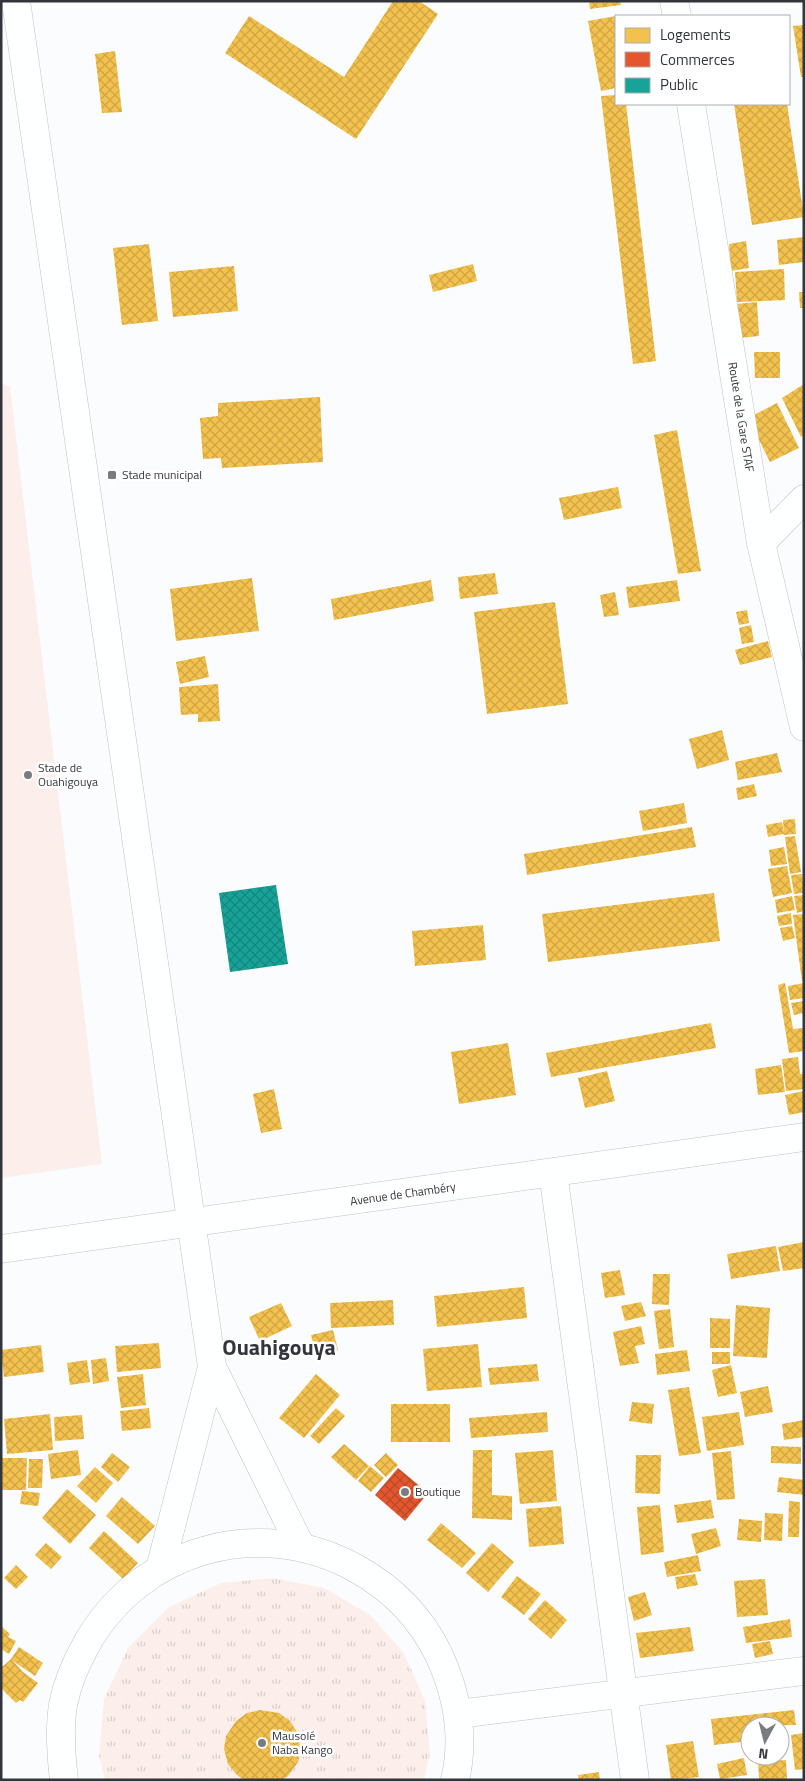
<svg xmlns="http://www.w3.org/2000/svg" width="805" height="1781" font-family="'Titillium Web',sans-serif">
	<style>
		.grass { fill: #fcefeb }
		.park { fill: url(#park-tufts) }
		.homes { fill: url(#homes-cross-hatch) }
		.shops { fill: url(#shops-cross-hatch) }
		.public { fill: url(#public-cross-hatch) }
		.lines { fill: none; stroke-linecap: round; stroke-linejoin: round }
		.minor-casing { stroke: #c0c1c4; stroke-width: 29 }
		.minor { stroke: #feffff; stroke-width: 28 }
		.poi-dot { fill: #787b7f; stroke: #fff; stroke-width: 2 }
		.labels { text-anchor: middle; stroke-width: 5; stroke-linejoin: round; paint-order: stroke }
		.street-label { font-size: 12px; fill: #32353b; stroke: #fff }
		.poi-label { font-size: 12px; fill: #32353b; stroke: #fff; text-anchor: start }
		.town-label { font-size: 22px; font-weight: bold; fill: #32353b; stroke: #fff }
	</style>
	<defs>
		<pattern id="park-tufts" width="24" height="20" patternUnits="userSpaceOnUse" patternTransform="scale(1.25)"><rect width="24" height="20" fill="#fcefeb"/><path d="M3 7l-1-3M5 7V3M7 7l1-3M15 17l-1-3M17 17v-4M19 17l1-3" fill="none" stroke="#d8ceca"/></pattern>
		<pattern id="homes-cross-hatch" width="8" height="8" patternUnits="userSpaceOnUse" patternTransform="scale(1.25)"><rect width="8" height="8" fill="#f2c14e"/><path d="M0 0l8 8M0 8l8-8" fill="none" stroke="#d0a645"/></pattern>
		<pattern id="shops-cross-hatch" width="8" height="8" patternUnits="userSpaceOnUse" patternTransform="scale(1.25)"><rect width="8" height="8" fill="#e4572e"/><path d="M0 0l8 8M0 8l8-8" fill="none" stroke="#b94928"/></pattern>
		<pattern id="public-cross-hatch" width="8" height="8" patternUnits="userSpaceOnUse" patternTransform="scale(1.25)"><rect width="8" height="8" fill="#17a398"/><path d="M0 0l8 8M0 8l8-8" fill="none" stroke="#15867d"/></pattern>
	</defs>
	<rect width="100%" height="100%" fill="#fbfcfd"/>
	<!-- grass -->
	<path class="grass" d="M1 383 10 387 102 1164 1 1178Z"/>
	<!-- park -->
	<path class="park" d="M273 1578 324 1588 370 1615 404 1653 425 1701 430 1753 424 1780H105L99 1756 104 1699 128 1648 169 1607 221 1583Z"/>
	<!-- homes -->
	<path class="homes" d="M393 1H419L438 14 356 139 225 53 249 16 344 77Z
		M589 1H620L621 5 590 9Z
		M616 16V88L601 91 588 21Z
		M804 25V77H801L793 26Z
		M115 51 122 112 102 113 95 54Z
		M616 95V104H626L656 361 633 364 601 96Z
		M734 104H787L804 217 752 225Z
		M804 237V262L779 265 777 240Z
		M746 241 749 268 731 271 729 244Z
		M149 244 158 321 122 325 113 248Z
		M473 264 477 281 433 292 429 275Z
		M234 266 238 311 173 317 169 272Z
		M784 269 785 300 737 302 735 272Z
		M799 292H804V308H800Z
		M757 302 759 336 739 338 736 304Z
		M754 352H780V378H755Z
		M804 384V434L801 437 782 398Z
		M320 397 323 462 222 468 221 458 203 459 200 418 218 416V403Z
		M777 403 799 448 770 462 748 418Z
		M677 430 701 571 678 574 654 435Z
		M618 487 622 508 564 520 559 498Z
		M495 573 498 594 460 599 458 577Z
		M252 578 259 631 176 641 170 589Z
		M431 580 434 601 334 620 331 599Z
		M677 580 680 601 629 608 626 587Z
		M615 592 619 615 604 617 600 595Z
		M555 602 568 704 487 714 474 612Z
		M747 610 749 623 739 625 736 612Z
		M751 625 754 642 742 644 739 628Z
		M768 641 772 657 740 665 735 650Z
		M205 656 209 677 180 684 176 662Z
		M218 684 220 721 198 722V714L181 715 179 687Z
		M722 730 729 760 697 769 689 739Z
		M777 753 782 772 738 780 735 762Z
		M754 784 757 796 738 800 736 788Z
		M684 803 687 823 643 831 639 811Z
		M795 819 796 834 784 835 783 820Z
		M782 822 784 834 768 837 766 825Z
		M692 827 696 847 527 875 524 854Z
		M795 836 801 872 790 874 785 837Z
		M784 847 787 864 771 866 769 850Z
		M787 866 792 893 773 897 768 869Z
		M802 874 804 893 794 894 791 875Z
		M714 893 720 941 548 962 542 914Z
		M804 895V911L797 913 794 896Z
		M792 896 795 910 777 913 775 900Z
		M791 913 792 924 779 926 777 916Z
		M803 914 804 981H802L793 915Z
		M483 925 486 960 415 966 412 931Z
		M792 926 795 938 783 941 780 928Z
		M785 983 793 1029 804 1028V1051L789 1053 778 985Z
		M804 983V998L790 1000 788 986Z
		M804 1001V1013L794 1015 791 1003Z
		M711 1023 716 1048 551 1077 546 1053Z
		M508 1043 516 1095 459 1104 451 1052Z
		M798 1057 800 1074 804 1073V1089L786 1091 782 1059Z
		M781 1065 785 1092 758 1095 755 1069Z
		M607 1071 615 1101 585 1108 578 1078Z
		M274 1089 282 1129 261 1133 253 1094Z
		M804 1091V1112L789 1115 785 1095Z
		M804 1242V1268L783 1271 778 1247Z
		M776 1246 780 1271 731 1279 727 1254Z
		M620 1270 625 1295 605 1298 601 1273Z
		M653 1274H670L669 1305 652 1304Z
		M524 1287 527 1318 437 1327 434 1296Z
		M393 1300 394 1325 331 1328 330 1303Z
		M641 1302 646 1316 625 1321 621 1306Z
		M281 1303 292 1326 260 1341 249 1317Z
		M736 1305 770 1308 767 1358 733 1356Z
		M670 1309 674 1347 659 1349 654 1311Z
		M710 1318 730 1319V1348H710Z
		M641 1326 645 1344 635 1346 639 1363 620 1366 613 1332Z
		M333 1330 338 1350 316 1355 311 1335Z
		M159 1343 161 1368 117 1372 115 1346Z
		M478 1344 482 1387 427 1391 423 1349Z
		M41 1345 44 1372 4 1377 1 1350Z
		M687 1350 690 1371 657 1375 655 1354Z
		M712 1352H730V1364H712Z
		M106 1358 109 1381 93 1384 91 1360Z
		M87 1360 90 1382 70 1385 67 1363Z
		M537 1364 539 1381 490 1385 488 1368Z
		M731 1365 737 1393 718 1397 712 1370Z
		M143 1374 146 1405 121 1408 117 1377Z
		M316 1374 340 1395 304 1438 279 1418Z
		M768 1386 773 1412 745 1417 740 1392Z
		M689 1387 701 1453 679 1456 668 1390Z
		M632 1402 654 1404 652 1424 629 1421Z
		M391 1404H450V1442H391Z
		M149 1408 151 1428 122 1431 120 1411Z
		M336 1408 345 1416 319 1444 310 1436Z
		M547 1412 548 1432 471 1438 469 1418Z
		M739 1412 744 1445 707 1451 702 1417Z
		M50 1414 53 1450 7 1454 4 1419Z
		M82 1415 84 1439 55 1441 54 1417Z
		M804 1420V1437L784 1440 782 1424Z
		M344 1444 369 1466 356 1480 331 1457Z
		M771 1446 801 1447V1464L771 1463Z
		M78 1450 81 1475 51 1479 48 1454Z
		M473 1450H492V1495L512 1496V1520L472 1518Z
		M553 1450 557 1501 520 1504 515 1453Z
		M731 1451 735 1499 717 1500 712 1453Z
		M112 1453 130 1467 118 1482 101 1467Z
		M386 1453 398 1465 386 1477 374 1465Z
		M636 1455H661L660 1494 635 1493Z
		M2 1458H27L26 1490H1Z
		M29 1459H43L42 1488H28Z
		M370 1466 384 1478 371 1492 358 1481Z
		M95 1467 113 1483 96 1503 77 1486Z
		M779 1477 804 1480V1495L777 1492Z
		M67 1489 96 1515 70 1544 42 1518Z
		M22 1491 40 1493 38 1506 20 1504Z
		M122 1497 155 1526 138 1544 106 1516Z
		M711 1500 714 1518 677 1523 674 1505Z
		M789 1501 800 1502 799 1537H788Z
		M660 1505 664 1552 641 1555 637 1507Z
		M561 1506 564 1544 529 1547 526 1509Z
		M765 1513 783 1514 782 1541 764 1540Z
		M739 1519 762 1521 761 1542 737 1540Z
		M441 1523 476 1553 462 1568 427 1540Z
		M716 1528 721 1546 696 1554 691 1534Z
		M104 1531 138 1563 123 1579 89 1548Z
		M46 1543 62 1557 51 1569 35 1555Z
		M492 1543 514 1562 488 1592 466 1573Z
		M698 1555 701 1571 667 1577 664 1562Z
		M16 1565 28 1577 16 1589 4 1578Z
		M695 1574 698 1585 677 1589 675 1577Z
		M517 1576 541 1594 524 1615 501 1597Z
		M765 1579 768 1615 737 1617 734 1581Z
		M645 1592 652 1615 634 1621 628 1597Z
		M545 1600 567 1620 551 1639 528 1619Z
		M790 1619 792 1637 746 1643 743 1627Z
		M1 1626 10 1634 8 1637 16 1641 9 1654 1 1649Z
		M690 1627 694 1651 640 1658 636 1633Z
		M770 1641 773 1654 755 1658 752 1644Z
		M19 1647 43 1663 35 1676 13 1661 23 1672 38 1683 23 1702 20 1700 16 1703 1 1688V1668L11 1659Z
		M260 1710 279 1713 290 1721 297 1732 301 1750 298 1762 288 1776 282 1780H244L237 1775 228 1764 224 1749 226 1736 236 1721 247 1713Z
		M794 1710 796 1725 750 1726V1741L714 1745 711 1719Z
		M804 1733V1769L795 1770 791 1735Z
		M693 1741 699 1777 671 1780 666 1745Z
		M744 1758 747 1775 720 1779 717 1764Z
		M786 1760 787 1779H759L758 1761Z
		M599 1772 600 1780H579L578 1775Z"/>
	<!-- shops -->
	<path class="shops" d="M398 1468 428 1493 405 1521 375 1495Z"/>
	<!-- public -->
	<path class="public" d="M276 885 288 964 230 972 219 893Z"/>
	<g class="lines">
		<defs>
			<path id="minor" d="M16 1 212 1367 301 1547
				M674 1 677 16
				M691 104 761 543 804 727
				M761 543 804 499
				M553 1172 635 1780
				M1 1249 804 1137
				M160 1569 212 1367
				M458 1714 804 1671
				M64 1780C61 1755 59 1730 63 1705 67 1684 76 1663 86 1645 140 1548 260 1515 357 1569 393 1589 421 1618 439 1655 457 1694 465 1738 455 1780"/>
		</defs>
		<!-- minor casing -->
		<use href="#minor" class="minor-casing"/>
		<!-- minor -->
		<use href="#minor" class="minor"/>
	</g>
	<!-- markers -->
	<g class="poi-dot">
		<rect x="107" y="470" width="10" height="10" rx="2.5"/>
		<circle cx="28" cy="775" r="5"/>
		<circle cx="405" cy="1492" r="5"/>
		<circle cx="262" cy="1743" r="5"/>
	</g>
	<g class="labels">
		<!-- street labels -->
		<g class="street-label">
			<text transform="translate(741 417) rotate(81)" y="4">Route de la Gare STAF</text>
			<text transform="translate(403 1194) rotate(-8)" y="4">Avenue de Chambéry</text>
		</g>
		<!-- poi labels -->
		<g class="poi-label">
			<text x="122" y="479">Stade municipal</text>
			<text x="38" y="772">Stade de<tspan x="38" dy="14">Ouahigouya</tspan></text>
			<text x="415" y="1496">Boutique</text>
			<text x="272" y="1740">Mausolé<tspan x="272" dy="14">Naba Kango</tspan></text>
		</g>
		<!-- town labels -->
		<g class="town-label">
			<text x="279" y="1355">Ouahigouya</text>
		</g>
	</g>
	<!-- border -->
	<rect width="805" height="1781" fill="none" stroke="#32353b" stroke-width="5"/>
	<!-- legend -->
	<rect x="615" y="15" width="175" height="90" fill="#ffffff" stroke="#adaeb1"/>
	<rect x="625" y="28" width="25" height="15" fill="#f2c14e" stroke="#adaeb1"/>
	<text x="660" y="40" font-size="15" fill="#32353b">Logements</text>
	<rect x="625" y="52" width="25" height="15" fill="#e4572e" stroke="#adaeb1"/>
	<text x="660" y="65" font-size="15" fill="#32353b">Commerces</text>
	<rect x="625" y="78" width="25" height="15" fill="#17a398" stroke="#adaeb1"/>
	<text x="660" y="90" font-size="15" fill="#32353b">Public</text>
	<!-- north arrow -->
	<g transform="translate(765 1741) rotate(187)"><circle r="24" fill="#ffffff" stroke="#adaeb1"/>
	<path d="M0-4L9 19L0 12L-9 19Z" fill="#787b7f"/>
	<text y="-8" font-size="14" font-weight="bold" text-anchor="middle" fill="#32353b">N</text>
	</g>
</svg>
